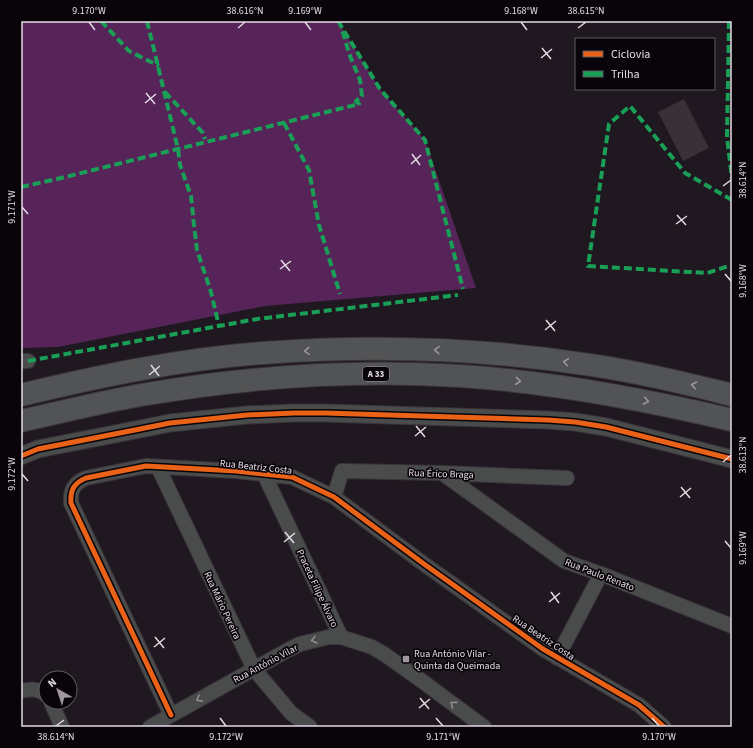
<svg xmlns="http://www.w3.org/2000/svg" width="753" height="748" font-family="'Source Sans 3',sans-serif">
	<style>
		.forest { fill: #562459 }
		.building { fill: #383138 }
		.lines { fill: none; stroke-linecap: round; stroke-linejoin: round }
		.minor-casing { stroke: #3a343b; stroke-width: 16 }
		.tertiary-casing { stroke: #3a343b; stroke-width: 19 }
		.motorway-casing { stroke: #3a343b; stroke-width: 24 }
		.minor { stroke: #4a4c4c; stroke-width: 14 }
		.tertiary { stroke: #4a4c4c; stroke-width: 17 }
		.motorway { stroke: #525354; stroke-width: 22 }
		.quiet { stroke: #1a9f57; stroke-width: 4; stroke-dasharray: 8 4; stroke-linecap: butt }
		.cycleway-casing { stroke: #090409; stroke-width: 8 }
		.cycleway { stroke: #ea6118; stroke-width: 5 }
		.oneway { stroke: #9a969c }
		.oneway2 { stroke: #8f8c90 }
		.ticks { fill: none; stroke: #e3dae4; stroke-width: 1.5 }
		.poi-dot { fill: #9f969f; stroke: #090409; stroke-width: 1.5 }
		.labels { text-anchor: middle; stroke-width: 3.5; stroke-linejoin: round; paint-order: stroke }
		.shield { fill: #090409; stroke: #a29aa2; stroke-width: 1 }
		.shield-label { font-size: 9px; font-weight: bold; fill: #e3dae4 }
		.street-label { font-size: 10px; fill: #e3dae4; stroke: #090409 }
		.poi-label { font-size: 10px; fill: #e3dae4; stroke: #090409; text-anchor: start }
		.neatline { fill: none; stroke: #e3dae4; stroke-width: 1.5 }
		.ticks-label { font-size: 10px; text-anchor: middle; fill: #e3dae4 }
	</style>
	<rect width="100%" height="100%" fill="#201820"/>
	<!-- forest -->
	<path class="forest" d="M21 21H338L380 89 425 140 476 288 265 306 58 347 21 348Z"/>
	<!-- building -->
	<path class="building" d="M684 99 709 148 683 161 658 112Z"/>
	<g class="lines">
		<defs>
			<path id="minor" d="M21 361H28
				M158 467 254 669 291 713 310 727
				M442 473 564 561 601 574 732 626
				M264 474 341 637
				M334 497 342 471 442 473 567 478
				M557 658 601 574
				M21 691C30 689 38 688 46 695
				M51 702 62 727
				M171 715 71 503C70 490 74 483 86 478L146 466 236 471 292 477 334 497 424 564 543 649 639 705 664 727
				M150 727 288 650 300 644 329 637H341L372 647 384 654 422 681 484 727"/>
			<path id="tertiary" d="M21 456 38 449 135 430 170 423 247 415 294 413H325L548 420 575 422 606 427 732 459"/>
			<path id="motorway" d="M21 395C100 376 181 359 263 353 372 345 482 348 591 365 638 372 685 383 732 395
				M21 421C61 412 101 402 141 395 246 377 354 369 461 376 553 382 643 399 732 420"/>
		</defs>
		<!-- minor casing -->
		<use href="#minor" class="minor-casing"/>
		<!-- tertiary casing -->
		<use href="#tertiary" class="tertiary-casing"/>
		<!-- motorway casing -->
		<use href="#motorway" class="motorway-casing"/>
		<!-- minor -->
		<use href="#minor" class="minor"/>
		<!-- tertiary -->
		<use href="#tertiary" class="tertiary"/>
		<!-- motorway -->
		<use href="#motorway" class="motorway"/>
		<!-- quiet -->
		<path class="quiet" d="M101 21 129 51 159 66
			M147 21 178 149 180 165 191 196 194 225 197 250 211 292 219 326
			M338 21 380 89 425 140 463 289
			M729 21 727 137 732 179
			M165 92 203 133 205 139
			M284 123 309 170 319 225 340 294
			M21 187 57 179 359 104 356 101 362 96 360 80 350 56 341 26
			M732 200 685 173 630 106 609 124 588 266 707 273 732 265
			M28 361 257 319 458 295"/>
		<defs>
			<path id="cycleway" d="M21 456 38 449 135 430 170 423 247 415 294 413H325L548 420 575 422 606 427 732 459
				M171 715 71 503C70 490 74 483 86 478L146 466 236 471 292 477 334 497 424 564 543 649 639 705 664 727"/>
		</defs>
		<!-- cycleway casing -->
		<use href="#cycleway" class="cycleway-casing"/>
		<!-- cycleway -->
		<use href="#cycleway" class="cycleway"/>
	</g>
	<!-- one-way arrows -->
	<defs><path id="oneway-chevron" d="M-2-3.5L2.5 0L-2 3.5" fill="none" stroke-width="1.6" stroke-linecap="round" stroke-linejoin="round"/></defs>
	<g class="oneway">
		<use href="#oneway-chevron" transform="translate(437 350) rotate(-177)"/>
		<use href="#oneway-chevron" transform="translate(307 351) rotate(176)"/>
		<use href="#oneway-chevron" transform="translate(566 362) rotate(-173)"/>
		<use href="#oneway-chevron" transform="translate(518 381) rotate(6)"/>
		<use href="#oneway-chevron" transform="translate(694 385) rotate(-168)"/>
		<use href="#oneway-chevron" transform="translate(646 401) rotate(11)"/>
	</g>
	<g class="oneway2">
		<use href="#oneway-chevron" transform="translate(314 640) rotate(166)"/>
		<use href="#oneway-chevron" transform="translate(199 699) rotate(151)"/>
		<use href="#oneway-chevron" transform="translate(453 704) rotate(-143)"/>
	</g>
	<!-- ticks -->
	<path class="ticks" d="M89 22 95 30M305 22 311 30M521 22 527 30M238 28 245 22M578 28 586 22M542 48 551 59M541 58 552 49M146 93 155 104M145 103 156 94M412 154 420 165M411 164 421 155M723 186 731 180M22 207 28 214M677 215 686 225M676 224 687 216M281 260 290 271M280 269 291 261M725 274 731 281M546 320 555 331M545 330 556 321M151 365 159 376M149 375 160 366M416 426 425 437M415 436 426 427M723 462 731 455M22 474 28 481M681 487 690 498M680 497 691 488M285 532 294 543M725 541 731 548M284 542 295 533M551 592 559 603M549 602 560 593M155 637 164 648M154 647 165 638M420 698 429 709M419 708 430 699M220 718 226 726M436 718 443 726M652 718 659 726M56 726 64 720"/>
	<!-- markers -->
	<rect class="poi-dot" x="402" y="655" width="8" height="8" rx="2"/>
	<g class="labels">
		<!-- shield labels -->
		<rect class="shield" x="363" y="367" width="26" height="14" rx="3"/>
		<g class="shield-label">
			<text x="376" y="377">A 33</text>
		</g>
		<!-- street labels -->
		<g class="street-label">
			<text transform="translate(256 466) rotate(6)" y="4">Rua Beatriz Costa</text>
			<text transform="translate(441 473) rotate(2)" y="4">Rua Érico Braga</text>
			<text transform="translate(600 574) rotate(21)" y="4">Rua Paulo Renato</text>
			<text transform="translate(318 588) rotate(65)" y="4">Praceta Filipe Álvaro</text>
			<text transform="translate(223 605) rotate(65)" y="4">Rua Mário Pereira</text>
			<text transform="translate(544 637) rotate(34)" y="4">Rua Beatriz Costa</text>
			<text transform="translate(265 663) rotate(-28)" y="4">Rua António Vilar</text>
		</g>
		<!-- poi labels -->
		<g class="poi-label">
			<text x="414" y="657">Rua António Vilar -<tspan x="414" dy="12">Quinta da Queimada</tspan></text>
		</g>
	</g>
	<!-- border -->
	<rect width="753" height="748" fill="none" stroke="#090409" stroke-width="44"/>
	<!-- legend -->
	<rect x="575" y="38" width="140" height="52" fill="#090409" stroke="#605a61"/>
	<rect x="583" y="51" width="20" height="6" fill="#ea6118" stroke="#605a61"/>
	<text x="611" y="58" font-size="12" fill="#e3dae4">Ciclovia</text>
	<rect x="583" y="71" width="20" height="6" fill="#1a9f57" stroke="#605a61"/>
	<text x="611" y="78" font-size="12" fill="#e3dae4">Trilha</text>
	<!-- north arrow -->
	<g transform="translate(58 690) rotate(321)"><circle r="19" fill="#090409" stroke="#605a61"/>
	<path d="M0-3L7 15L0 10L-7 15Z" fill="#9f969f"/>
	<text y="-6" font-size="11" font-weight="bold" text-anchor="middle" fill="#e3dae4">N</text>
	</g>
	<rect x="22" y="22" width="709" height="704" class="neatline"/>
	<g class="ticks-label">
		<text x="89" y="14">9.170°W</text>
		<text x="245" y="14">38.616°N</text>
		<text x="305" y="14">9.169°W</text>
		<text x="521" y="14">9.168°W</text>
		<text x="586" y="14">38.615°N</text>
		<text transform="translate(742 180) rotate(-90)" y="4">38.614°N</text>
		<text transform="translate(11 207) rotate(-90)" y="4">9.171°W</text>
		<text transform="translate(742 281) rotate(-90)" y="4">9.168°W</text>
		<text transform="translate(742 455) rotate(-90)" y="4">38.613°N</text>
		<text transform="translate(11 474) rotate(-90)" y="4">9.172°W</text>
		<text transform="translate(742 548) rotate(-90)" y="4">9.169°W</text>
		<text x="56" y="740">38.614°N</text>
		<text x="226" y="740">9.172°W</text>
		<text x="443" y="740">9.171°W</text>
		<text x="659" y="740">9.170°W</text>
	</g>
</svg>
